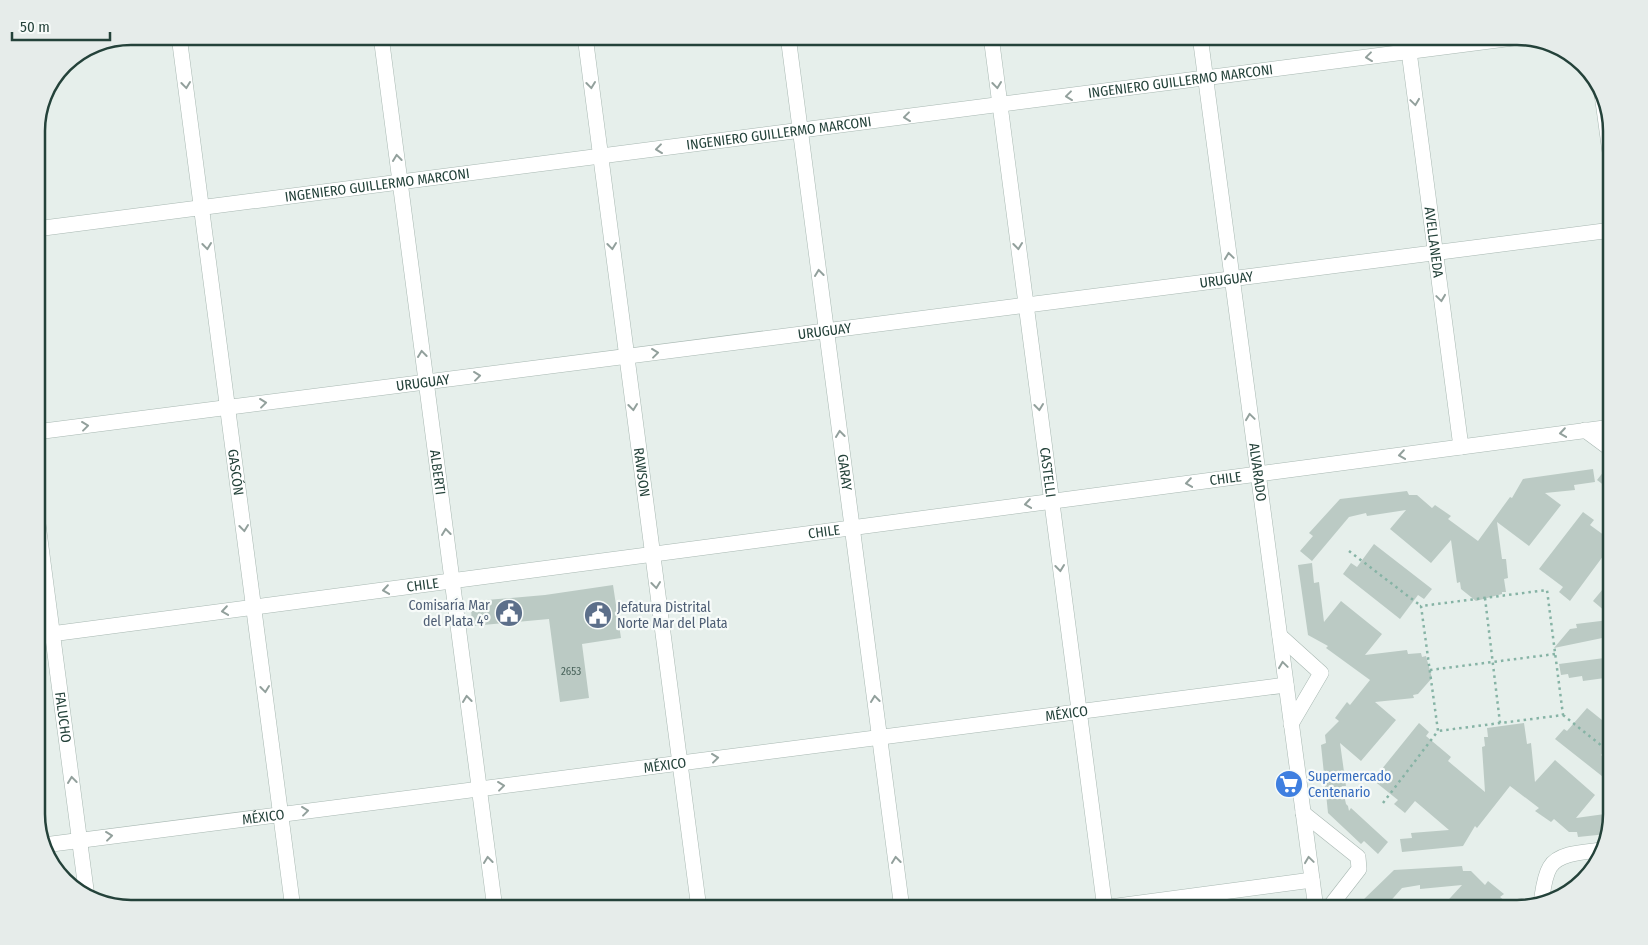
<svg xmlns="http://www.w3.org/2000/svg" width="1648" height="945" font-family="'Fira Sans Condensed',sans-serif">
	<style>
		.building { fill: #bbcac4 }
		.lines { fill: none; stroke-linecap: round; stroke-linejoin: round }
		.street-casing { stroke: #a8b8b2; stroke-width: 16 }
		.path { stroke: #86b3a5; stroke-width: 2.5; stroke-dasharray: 2.5 4; stroke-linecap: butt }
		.street { stroke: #fff; stroke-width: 15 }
		.oneway { stroke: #92a09c }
		.labels { text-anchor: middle; stroke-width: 4.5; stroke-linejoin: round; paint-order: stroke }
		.number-label { font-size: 11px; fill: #4a645c }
		.street-label { font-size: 14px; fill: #24423a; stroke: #f7fbf9 }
		.service-label { font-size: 14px; fill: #4e5e75; stroke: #f7fbf9; text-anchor: end }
		.shop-label { font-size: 14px; fill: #366cbe; stroke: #f7fbf9; text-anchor: start }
		.rim { fill: none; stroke: #24423a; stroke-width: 2.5 }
	</style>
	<rect width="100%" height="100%" fill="#e6efeb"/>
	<!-- building -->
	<path class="building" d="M1612 461V485L1605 486 1597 480Z
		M1593 469 1595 482 1574 485 1575 490 1545 493 1561 505 1529 546 1497 522 1502 559H1506L1508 578 1504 579 1506 592H1502V594L1476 601 1461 589 1460 582 1457 583 1451 540 1431 563 1390 529 1406 510 1367 516 1366 513 1349 517 1312 561 1300 551 1313 536 1309 533 1340 499 1407 491 1409 495H1417L1432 508 1435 505 1451 516 1448 519 1478 541 1510 497 1512 498 1523 479Z
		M1583 512 1594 520 1590 525 1612 541V544L1570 601 1559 592 1563 587 1539 569Z
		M1374 544 1432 589 1424 599 1418 595 1400 619 1343 574 1351 563 1357 567Z
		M1312 563 1314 583 1319 582 1324 622 1341 601 1382 634 1365 655 1407 650 1408 654 1421 653 1422 657 1426 656 1432 678 1418 694 1413 695 1414 698 1375 702 1396 720 1361 761 1340 743 1346 786H1342L1346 804 1348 806 1349 811 1351 808 1388 842 1378 854 1364 841 1361 844 1328 813 1321 745 1326 743 1325 735 1339 721 1335 718 1347 702 1350 705 1370 680 1326 648 1328 646 1308 635 1298 565Z
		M1612 578V604L1606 612 1593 601Z
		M613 585 621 638 582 644 589 698 560 702 549 619 472 626 471 606 475 601 545 595Z
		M1609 620 1612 636 1554 648 1570 629 1577 628 1576 624Z
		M1612 657V677L1583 681 1582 676 1569 678 1568 674 1561 675 1559 664Z
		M1587 708 1612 728V741L1601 755 1612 765V784L1555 739 1564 729 1567 731Z
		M1419 723 1429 732 1426 736 1451 757 1448 761 1485 792 1482 747 1485 746 1484 737H1488L1487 728 1524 723 1527 744 1531 743 1535 782 1555 760 1595 795 1576 818 1612 813 1607 834 1578 837 1577 832H1569L1554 819 1551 822 1535 811 1539 808 1510 786 1477 828 1475 826 1463 846 1402 852 1400 839 1412 838 1411 833 1449 830 1415 801 1405 813 1394 804 1398 800 1373 780Z
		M1462 866 1463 871H1471L1485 885 1488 881 1504 894 1500 897 1515 909H1440L1462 885 1420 889V885L1402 888 1387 905 1382 901 1376 909H1369L1361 902 1394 870Z"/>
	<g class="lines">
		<defs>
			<g id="street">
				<path id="s1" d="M179 36 293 909"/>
				<path id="s2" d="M381 36 495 909"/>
				<path id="s3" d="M585 36 699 909"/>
				<path id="s4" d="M788 36 902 909"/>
				<path id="s5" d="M991 36 1105 909"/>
				<path id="s6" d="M1200 36 1316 909"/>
				<path id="s7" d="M1407 36 1461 447"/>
				<path d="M1602 94 1612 167"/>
				<path id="s8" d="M36 229 1521 37"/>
				<path d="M1585 430 1612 450"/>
				<path id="s9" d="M36 432 1612 230"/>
				<path id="s10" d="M36 509 87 897"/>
				<path id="s11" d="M36 636 1612 427"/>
				<path d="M1280 636 1321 673 1291 724"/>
				<path d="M1303 813 1358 857 1359 869 1328 909"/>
				<path id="s12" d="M44 845 1286 685"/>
				<path d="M1541 903C1543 891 1544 877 1550 867 1559 852 1587 852 1602 850"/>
				<path d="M1095 909 1312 880"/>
			</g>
		</defs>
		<!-- street casing -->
		<use href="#street" class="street-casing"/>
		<!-- path -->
		<path class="path" d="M1349 551 1421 606
			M1485 598 1500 723
			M1430 670 1555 654
			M1563 715 1612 754
			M1383 803 1438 731 1421 606 1547 590 1563 715 1438 731"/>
		<!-- street -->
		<use href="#street" class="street"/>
	</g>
	<!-- one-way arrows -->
	<defs><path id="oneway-chevron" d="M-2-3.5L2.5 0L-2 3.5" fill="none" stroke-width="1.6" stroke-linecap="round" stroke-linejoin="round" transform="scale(1.25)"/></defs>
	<g class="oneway">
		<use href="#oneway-chevron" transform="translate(1369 57) rotate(173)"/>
		<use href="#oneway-chevron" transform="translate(186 85) rotate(83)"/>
		<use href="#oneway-chevron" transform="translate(591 85) rotate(83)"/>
		<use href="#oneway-chevron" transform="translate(997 85) rotate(83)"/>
		<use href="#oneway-chevron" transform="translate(1069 96) rotate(173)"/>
		<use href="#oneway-chevron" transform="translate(1415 102) rotate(82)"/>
		<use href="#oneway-chevron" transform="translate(907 117) rotate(173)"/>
		<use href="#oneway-chevron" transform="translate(659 149) rotate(173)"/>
		<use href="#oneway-chevron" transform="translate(397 158) rotate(-97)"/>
		<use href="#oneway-chevron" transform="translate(207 246) rotate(83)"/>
		<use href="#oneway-chevron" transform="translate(612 246) rotate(83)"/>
		<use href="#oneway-chevron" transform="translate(1018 246) rotate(83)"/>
		<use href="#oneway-chevron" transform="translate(1229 256) rotate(-98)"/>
		<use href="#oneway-chevron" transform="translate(819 273) rotate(-97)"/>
		<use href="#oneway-chevron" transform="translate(1441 298) rotate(82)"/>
		<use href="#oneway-chevron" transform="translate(655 353) rotate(-7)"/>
		<use href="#oneway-chevron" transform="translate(422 354) rotate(-97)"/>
		<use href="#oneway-chevron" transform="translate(477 376) rotate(-7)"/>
		<use href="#oneway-chevron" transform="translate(263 403) rotate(-7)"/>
		<use href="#oneway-chevron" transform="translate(633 407) rotate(83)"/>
		<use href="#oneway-chevron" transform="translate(1039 407) rotate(83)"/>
		<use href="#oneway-chevron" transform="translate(1250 417) rotate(-98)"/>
		<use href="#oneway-chevron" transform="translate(85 426) rotate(-7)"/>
		<use href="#oneway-chevron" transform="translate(1563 433) rotate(172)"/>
		<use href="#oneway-chevron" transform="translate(840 434) rotate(-97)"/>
		<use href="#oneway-chevron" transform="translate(1402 455) rotate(172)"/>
		<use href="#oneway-chevron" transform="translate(1189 483) rotate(172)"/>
		<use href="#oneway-chevron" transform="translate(1028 504) rotate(172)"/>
		<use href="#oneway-chevron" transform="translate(244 528) rotate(83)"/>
		<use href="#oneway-chevron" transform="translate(446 532) rotate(-97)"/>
		<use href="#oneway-chevron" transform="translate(1060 568) rotate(83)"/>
		<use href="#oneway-chevron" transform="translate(656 585) rotate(83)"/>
		<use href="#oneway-chevron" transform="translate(386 590) rotate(172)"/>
		<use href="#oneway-chevron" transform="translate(225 611) rotate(172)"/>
		<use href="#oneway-chevron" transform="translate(1283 665) rotate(-98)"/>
		<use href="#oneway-chevron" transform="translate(265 689) rotate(83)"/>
		<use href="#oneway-chevron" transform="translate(467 699) rotate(-97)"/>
		<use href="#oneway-chevron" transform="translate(875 699) rotate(-97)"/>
		<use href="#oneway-chevron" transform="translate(715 758) rotate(-7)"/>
		<use href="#oneway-chevron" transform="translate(72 780) rotate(-97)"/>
		<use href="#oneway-chevron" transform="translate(501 786) rotate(-7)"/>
		<use href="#oneway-chevron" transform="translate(305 811) rotate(-7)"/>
		<use href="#oneway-chevron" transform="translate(109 836) rotate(-7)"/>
		<use href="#oneway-chevron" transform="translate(488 860) rotate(-97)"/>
		<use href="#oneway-chevron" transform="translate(896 860) rotate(-97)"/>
		<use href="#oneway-chevron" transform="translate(1309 860) rotate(-98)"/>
	</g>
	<!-- icons -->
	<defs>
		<symbol id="civic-disc" viewBox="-11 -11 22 22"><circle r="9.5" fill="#5c6f8a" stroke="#f7fbf9"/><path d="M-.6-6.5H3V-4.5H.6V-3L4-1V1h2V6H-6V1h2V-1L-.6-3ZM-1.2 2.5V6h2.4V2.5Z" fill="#fff"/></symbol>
		<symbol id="supermarket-disc" viewBox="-11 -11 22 22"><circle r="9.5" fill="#3f7fe0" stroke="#f7fbf9"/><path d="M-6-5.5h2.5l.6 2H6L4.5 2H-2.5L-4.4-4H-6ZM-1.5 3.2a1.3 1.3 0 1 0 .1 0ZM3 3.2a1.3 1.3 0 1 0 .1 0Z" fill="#fff"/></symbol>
	</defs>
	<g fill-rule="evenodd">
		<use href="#civic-disc" x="493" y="597" width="32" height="32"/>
		<use href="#civic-disc" x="582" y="599" width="32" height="32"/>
		<use href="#supermarket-disc" x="1273" y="768" width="32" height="32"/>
	</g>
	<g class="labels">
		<!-- number labels -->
		<g class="number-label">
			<text x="571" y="675">2653</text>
		</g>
		<!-- street labels -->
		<g class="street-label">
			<text dy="5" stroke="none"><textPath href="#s8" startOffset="1154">INGENIERO GUILLERMO MARCONI</textPath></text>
			<text dy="5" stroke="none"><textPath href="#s8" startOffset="749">INGENIERO GUILLERMO MARCONI</textPath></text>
			<text dy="5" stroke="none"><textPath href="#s8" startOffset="344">INGENIERO GUILLERMO MARCONI</textPath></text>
			<text dy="5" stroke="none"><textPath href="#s7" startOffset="208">AVELLANEDA</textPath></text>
			<text dy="5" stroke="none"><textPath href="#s9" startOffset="1200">URUGUAY</textPath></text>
			<text dy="5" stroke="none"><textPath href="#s9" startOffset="795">URUGUAY</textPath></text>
			<text dy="5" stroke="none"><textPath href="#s9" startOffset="390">URUGUAY</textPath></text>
			<text dy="5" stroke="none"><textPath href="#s1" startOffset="440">GASCÓN</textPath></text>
			<text dy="5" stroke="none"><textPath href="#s2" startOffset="440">ALBERTI</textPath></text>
			<text dy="5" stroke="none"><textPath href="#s3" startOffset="440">RAWSON</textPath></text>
			<text dy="5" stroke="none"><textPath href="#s4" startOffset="440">GARAY</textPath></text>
			<text dy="5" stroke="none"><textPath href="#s5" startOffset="440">CASTELLI</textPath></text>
			<text dy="5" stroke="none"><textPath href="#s6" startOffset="440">ALVARADO</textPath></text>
			<text dy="5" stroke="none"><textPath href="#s11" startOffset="1200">CHILE</textPath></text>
			<text dy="5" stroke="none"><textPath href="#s11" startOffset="795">CHILE</textPath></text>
			<text dy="5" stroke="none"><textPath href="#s11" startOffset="390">CHILE</textPath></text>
			<text dy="5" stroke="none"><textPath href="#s12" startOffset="1031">MÉXICO</textPath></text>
			<text dy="5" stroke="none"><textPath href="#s10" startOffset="210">FALUCHO</textPath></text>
			<text dy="5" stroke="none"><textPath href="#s12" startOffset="626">MÉXICO</textPath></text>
			<text dy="5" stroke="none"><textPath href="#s12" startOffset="221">MÉXICO</textPath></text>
		</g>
		<!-- service labels -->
		<g class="service-label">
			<text x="490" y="610">Comisaría Mar<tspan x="490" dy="16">del Plata 4°</tspan></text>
			<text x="617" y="612" text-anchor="start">Jefatura Distrital<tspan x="617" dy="16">Norte Mar del Plata</tspan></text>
		</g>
		<!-- shop labels -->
		<g class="shop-label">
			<text x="1308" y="781">Supermercado<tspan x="1308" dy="16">Centenario</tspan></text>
		</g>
	</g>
	<!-- crop -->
	<path d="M0 0H1648V945H0ZM131 45H1517A86 86 0 0 1 1603 131V814A86 86 0 0 1 1517 900H131A86 86 0 0 1 45 814V131A86 86 0 0 1 131 45Z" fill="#e6ecea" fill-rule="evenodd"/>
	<path class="rim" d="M131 45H1517A86 86 0 0 1 1603 131V814A86 86 0 0 1 1517 900H131A86 86 0 0 1 45 814V131A86 86 0 0 1 131 45Z"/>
	<!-- scale -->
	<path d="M12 32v8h98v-8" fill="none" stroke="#24423a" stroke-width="2.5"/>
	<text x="20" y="32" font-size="15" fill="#24423a" stroke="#f7fbf9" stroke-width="4" paint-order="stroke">50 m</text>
</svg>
